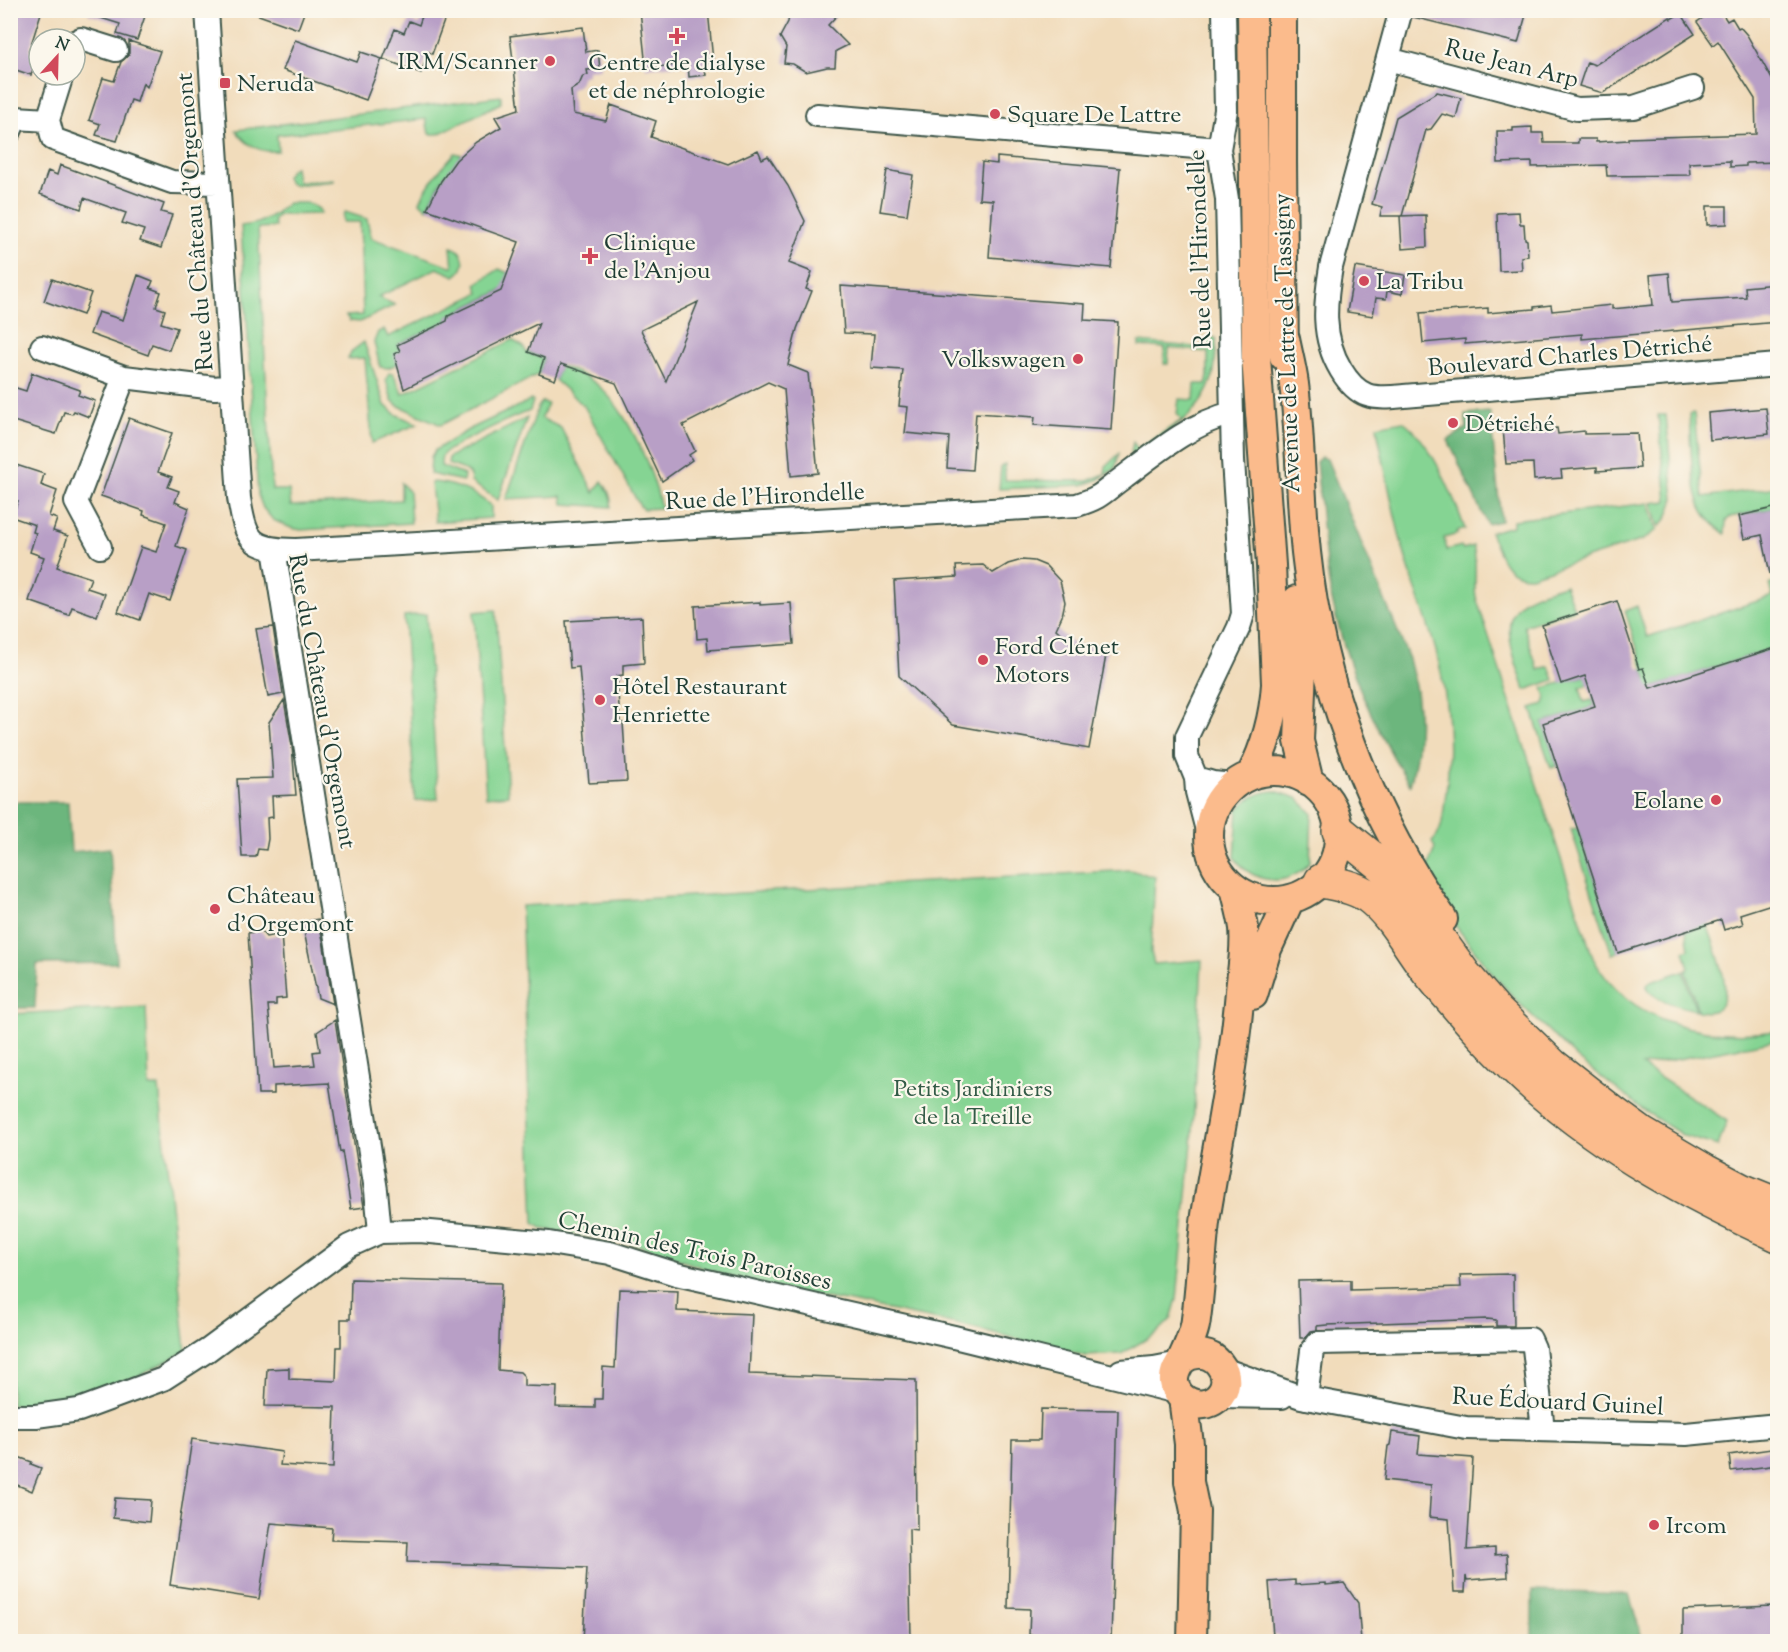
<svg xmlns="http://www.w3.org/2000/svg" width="1788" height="1652" font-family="'Sorts Mill Goudy',serif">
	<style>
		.green { fill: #85d493; stroke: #528864; stroke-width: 1.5 }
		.forest { fill: #6cb67d; stroke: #467a58; stroke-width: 1.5 }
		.building { fill: #b89fc6; fill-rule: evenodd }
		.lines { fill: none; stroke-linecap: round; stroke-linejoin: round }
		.minor-casing { stroke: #3e5548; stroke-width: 26 }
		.major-casing { stroke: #3e5548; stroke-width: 32 }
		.highway-casing { stroke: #3e5548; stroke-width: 36 }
		.minor { stroke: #fff; stroke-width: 22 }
		.major { stroke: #fbbb8c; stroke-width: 28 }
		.highway { stroke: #fbbb8c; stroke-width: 33 }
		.poi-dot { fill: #d1495b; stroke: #fbf7ec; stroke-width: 2 }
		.labels { text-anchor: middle; stroke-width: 4.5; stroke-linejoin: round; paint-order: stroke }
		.poi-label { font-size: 24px; fill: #1f3d34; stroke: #fbf7ec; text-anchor: start }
		.street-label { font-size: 24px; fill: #1f3d34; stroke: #fbf7ec }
		.park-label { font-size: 24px; fill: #335b47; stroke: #fbf7ec }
	</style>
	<rect width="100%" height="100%" fill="#fbf7ec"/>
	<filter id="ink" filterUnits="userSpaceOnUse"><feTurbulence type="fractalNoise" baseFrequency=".0167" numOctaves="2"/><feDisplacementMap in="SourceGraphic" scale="12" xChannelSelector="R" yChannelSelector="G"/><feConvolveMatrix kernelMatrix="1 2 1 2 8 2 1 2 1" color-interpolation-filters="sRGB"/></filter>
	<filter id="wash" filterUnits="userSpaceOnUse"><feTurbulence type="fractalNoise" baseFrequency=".008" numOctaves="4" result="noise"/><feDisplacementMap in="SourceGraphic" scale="24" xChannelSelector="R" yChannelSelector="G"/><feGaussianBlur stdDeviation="1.35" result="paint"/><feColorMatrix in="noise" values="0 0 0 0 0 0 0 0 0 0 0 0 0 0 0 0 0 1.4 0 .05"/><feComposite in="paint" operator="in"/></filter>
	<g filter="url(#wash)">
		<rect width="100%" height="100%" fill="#f1dcbb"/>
		<!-- green -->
		<path class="green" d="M501 96V103L438 134H429L426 119 277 135 278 151C260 153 246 145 236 130Z
			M455 153 462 155 441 181 427 209 420 202C428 183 441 168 455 153Z
			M295 167 297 182 334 179V181L293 185 289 183 286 176 291 169Z
			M288 203H309L319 209 321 214 278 215 274 220 275 227 258 228 272 490H289L291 506 401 500V483L409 491 411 523 301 530 291 528 273 520 263 508 258 495 257 481 241 226 258 223 273 215Z
			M345 212 367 219 371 238 453 267 451 247C466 250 468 269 455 276L437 268 378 297 395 305 360 322 350 321 346 316 363 315 360 222H343V215Z
			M499 269 508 273 504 289 448 316 447 321 397 345 400 351 397 364 388 368 380 367 374 342 378 332 384 329 388 337 479 293 476 284Z
			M1207 337 1216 338C1216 349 1216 360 1214 371 1205 414 1167 433 1133 456L1131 452 1133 442 1138 449 1182 420 1177 414 1179 399 1194 400 1195 384H1206L1208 376V352L1169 348 1168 364H1164L1165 348 1139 346V342L1206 348Z
			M512 340 524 347 526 352 544 359 539 374 441 425 397 405 392 400 386 380 389 373H393L403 394Z
			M364 342 385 405 395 414 418 424 372 443 365 358 348 359 352 351Z
			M560 366C575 371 590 377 601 388 630 416 653 470 661 508L643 509 640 506 584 406 555 380Z
			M531 400 533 401 530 411C517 415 446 447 442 456 441 458 441 464 441 466L464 475 463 481 430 474 431 457 435 450 468 430Z
			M542 402 548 404 541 418 561 428 594 493 602 481C608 489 612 497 611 507L563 504 562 496 506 499 538 407Z
			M1694 413 1703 497 1777 487V516L1775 508 1730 517 1726 521 1725 534C1718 528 1710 522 1705 514 1690 492 1691 441 1689 414Z
			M1658 415H1666L1674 499 1667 518 1659 527 1652 503 1667 501Z
			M527 418 498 500 471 482C471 468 458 468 448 464L449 457Z
			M1403 421C1431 441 1454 497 1465 529L1457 532 1458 534 1444 538 1447 550 1461 546 1463 549 1473 546C1478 562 1473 580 1476 597L1593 958C1628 1024 1709 1041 1777 1031V1040L1642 1066 1727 1121 1718 1146 1684 1136 1646 1112 1578 1059 1519 1003 1491 972 1422 882 1435 848 1432 842C1443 832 1443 815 1445 800 1452 753 1449 701 1437 655 1427 617 1411 580 1401 541 1392 506 1385 470 1378 434L1377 426Z
			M1119 454 1115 469 1097 480 1083 485 999 489 1001 467 1005 464V480L1087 481 1105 474 1106 466Z
			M433 482C455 484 474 491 491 506V518L435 522 431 483Z
			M1649 503 1657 530 1643 540 1531 576C1504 578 1499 552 1490 532L1513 526V520Z
			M1775 583 1778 585 1777 647 1639 692 1647 679 1625 611 1637 606 1647 637 1773 596 1770 584Z
			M1565 585 1574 609 1524 626 1538 670 1549 666 1554 680 1525 690C1517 663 1494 618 1526 599 1538 592 1552 589 1565 585Z
			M496 610 508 795 486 797 474 612Z
			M426 614 438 799 415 801 404 616Z
			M1589 675 1588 685 1580 688 1584 702 1593 700 1595 706 1543 723 1557 766 1551 768 1531 708 1544 704 1546 697 1543 688Z
			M1275 791 1297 798 1312 813 1310 862C1290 888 1253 885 1235 858L1238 810C1247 798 1259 792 1275 791Z
			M1577 828 1618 952 1612 954 1571 829Z
			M1130 870 1155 877 1151 952 1154 964 1202 960 1193 1132 1177 1299 1171 1319 1157 1333 1121 1354 1086 1356 966 1326 846 1301 793 1293 727 1276 635 1244 543 1229 534 1223 521 906Z
			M1707 924C1714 946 1748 1020 1698 1011L1685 970 1689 968 1684 951 1689 949 1686 931Z
			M1683 971 1696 1010C1681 1007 1655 1001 1647 987L1648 983Z
			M146 1007 149 1087H159L186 1351 129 1381 63 1404 11 1405V1014Z"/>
		<!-- forest -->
		<path class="forest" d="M1490 412 1501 521 1487 524 1448 440 1467 428 1465 414Z
			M1321 457 1327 459 1409 659C1421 702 1422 741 1410 785 1373 726 1345 664 1331 595 1323 551 1321 506 1316 462Z
			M68 802 71 852 110 848 117 963 37 964 35 1008H11V802Z
			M1532 1591 1629 1594 1643 1641H1532Z"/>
		<g id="blocks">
			<!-- building -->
			<path class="building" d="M10 10H42L29 51 38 54 31 75 10 68Z
				M89 10H147L137 40 117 34 120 24 88 14Z
				M254 10H305L298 29 253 13Z
				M424 10H448L432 54 429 52 421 73 383 59 395 29 404 33 409 21 419 25Z
				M640 10H708L713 61 704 62 706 75 689 77 688 64 646 68Z
				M790 10H842L828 25 848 45 836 51 835 67H827L806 72 793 64 784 63 786 47 780 37 788 22Z
				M1414 10H1509L1526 15 1518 43 1413 17Z
				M1715 10H1720L1727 21 1732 18 1738 28 1740 27 1747 35 1778 90V111H1776L1778 162 1746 163V166L1730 167V161L1689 163 1690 175 1607 176 1606 165 1532 167V162L1498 163 1497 131H1513V128L1532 127V133H1543L1544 143H1578V139H1596V142L1628 140V138L1756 134 1755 99 1718 41 1713 45 1697 22Z
				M1681 13 1695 34 1603 93 1579 86 1587 62 1595 65 1670 17 1671 19Z
				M583 27 586 52 598 50 600 69 587 70 588 75 583 76 579 85 571 90 573 114 606 121 611 105 656 121 651 137 728 164 758 150 762 159 768 156 788 186 805 221 789 263 812 272 806 289 812 291 797 329 788 365 808 373 818 473 791 476 784 389 768 382 683 425 695 451 689 455 692 460 662 481 616 383 561 364 555 380 539 374 544 358 528 352 539 323 404 389 394 354 400 351 397 345 447 321 448 316 501 291 519 242 427 209 441 181 456 160 476 142 501 127 495 117 519 109 510 36ZM698 302 666 381 641 330Z
				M295 40 357 62 361 52 382 59 366 100 283 70Z
				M129 41 160 51 147 87 143 83 137 102 131 100 117 141 96 135 100 124 89 120 103 78 114 81 121 62 129 55Z
				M1437 92 1461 98 1456 118 1442 114 1431 129 1426 130 1402 216H1380L1382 207 1372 204 1396 117Z
				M997 157 1120 168 1111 268 989 257 993 200 979 199 982 162 997 164Z
				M60 165 164 204 161 212 172 215 161 248 140 241 144 230 122 223 126 213 84 198 81 209 40 194 48 171 57 175Z
				M887 170 913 175 907 215 880 211Z
				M1707 206H1727V224L1707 225Z
				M1519 212 1520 224H1524L1525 239 1527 240 1528 256 1521 257 1522 270 1499 271 1497 213Z
				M1426 215 1427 247 1402 249 1400 216Z
				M1355 267 1405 275 1402 294 1387 291 1386 299 1376 298 1373 316 1347 312Z
				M1669 273 1672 302 1746 297 1745 287 1776 284 1778 322 1582 339V334L1465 344V339L1423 343 1420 313 1488 308V313L1534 309V307L1551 305 1552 311 1612 305V309L1653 305 1650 275Z
				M138 275 153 281 150 288 161 292 156 307 165 310 161 323 177 328 169 350 152 344 148 355 90 334 98 312 123 320Z
				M52 279 91 293 83 315 44 301Z
				M841 286 1085 304 1084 320 1118 322 1111 430 1034 425 1035 417 976 413 972 470 947 468 949 437 905 433 908 407 899 406 903 370 871 368 874 334 844 333Z
				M32 373 80 390 78 395 95 401 89 417 74 411 72 414 64 412 56 434 10 420V386L26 391Z
				M1766 408 1769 434 1710 440 1708 413Z
				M129 418 172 433 158 472 172 477 168 487 179 491 175 502 189 508 176 546 187 550 170 601 149 594 140 620 118 612 141 547 156 552 166 523 143 515 144 511 101 496Z
				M1530 426V430L1557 428 1558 434 1584 431V434L1637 433 1640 468 1597 471V467L1561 470 1562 478 1534 480 1533 463 1506 464 1503 428Z
				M10 463 44 474 41 485 57 491 49 516 57 519 53 531 68 536 57 567 91 578 87 588 105 594 97 616 72 607 69 615 29 601 44 557 30 552 36 533 33 532 35 525 12 517 18 501 10 500Z
				M1778 507V574H1770L1762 535 1744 539 1739 516Z
				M1022 560 1034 561 1046 566 1060 581 1065 602 1062 616 1056 629 1072 643 1107 650 1089 749 953 725 899 676 894 581 957 577 956 566 983 565 993 573 1008 564Z
				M1617 601 1639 669 1643 668 1650 688 1778 647V902L1740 914 1743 924 1724 930 1721 920 1618 953 1543 723 1595 706 1585 676 1561 684 1542 625Z
				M760 602V605L791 603 794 644 708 650 707 638 697 639 695 606Z
				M642 617 644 663 623 665V675L617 676 620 723H623L627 781 589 783 579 667 570 668 566 621Z
				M273 627 283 694 268 697 256 629Z
				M284 700 292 746 296 795 272 796 273 817 267 818 268 839 266 850 258 849 256 857H242L237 779 273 778 269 722Z
				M318 919 323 940 333 1004 318 998 302 922Z
				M261 931 266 937 281 934 286 998 276 999V1005H268L274 1068 315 1065 313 1052 320 1051 317 1032 335 1020 364 1207 351 1209 342 1151 340 1152 329 1083 274 1086V1094H258L248 933Z
				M1513 1274 1514 1326H1496V1320L1487 1319 1327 1325 1317 1326V1330L1311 1331 1305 1338H1300L1298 1281 1351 1280V1290L1461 1287 1460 1275Z
				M351 1279 501 1283 498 1370 520 1372 524 1376V1386L557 1387 556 1407 595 1408V1399H602L603 1367 615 1368 619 1289 678 1291 677 1311 752 1314 749 1374 916 1380 917 1530 909 1529 911 1641H583L587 1568 407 1562 408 1542 331 1540 332 1528 271 1523 259 1599 170 1585 192 1439 282 1452 280 1465 333 1468 335 1407 265 1406 267 1369 289 1368V1379L336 1381 337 1347H341V1319H350Z
				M1041 1409 1118 1410 1111 1641H1033V1635H1029L1030 1609 1008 1608 1012 1440H1040Z
				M1392 1432 1420 1436 1418 1454 1473 1458 1467 1550 1495 1548V1555L1507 1554 1508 1577 1467 1580 1466 1576 1465 1592H1454L1449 1519 1429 1517 1431 1485 1384 1480 1388 1446 1390 1445Z
				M1778 1448V1465L1731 1471 1729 1455Z
				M10 1454 32 1462 31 1464 41 1468 32 1491 10 1482Z
				M115 1498 151 1500 149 1522 113 1518Z
				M1295 1580V1585L1326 1583V1585L1344 1583 1358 1603 1361 1641H1279L1278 1635 1273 1636 1269 1582Z
				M1772 1606 1774 1641H1683V1610Z"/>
		</g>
	</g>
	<g filter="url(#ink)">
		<use href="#blocks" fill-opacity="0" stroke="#3e5548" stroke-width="1.5"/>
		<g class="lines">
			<defs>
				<path id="minor" d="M207 10 239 498C246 542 251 549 296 550L1077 505C1103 497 1103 492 1124 477 1157 452 1192 423 1232 413
					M1401 10 1331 267C1325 303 1321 337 1341 370 1347 380 1356 391 1367 395 1378 399 1394 397 1404 396L1778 365
					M75 42 81 39 116 50
					M1388 59 1577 109 1634 107 1693 88
					M817 115 1219 149
					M48 120 53 139 172 182 218 183
					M10 131 16 118 48 120 62 75
					M42 347 124 377 215 388 232 386
					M100 547 76 502 124 377
					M274 549 376 1190 380 1232
					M1196 778 1213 783 1233 785
					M1209 838 1197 792 1196 778 1187 756V736L1239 627 1243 614 1233 460 1227 199 1219 149 1226 110 1224 10
					M1223 1369 1301 1397 1466 1428 1686 1434 1778 1425
					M1121 1371 1154 1368 1180 1363
					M1218 1396 1282 1397
					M1306 1398 1312 1351 1318 1343 1530 1339 1534 1348 1543 1430
					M10 1416H36L79 1410 163 1379 208 1350 349 1246 380 1232 420 1231 549 1243 610 1253 676 1274 954 1337 1177 1392"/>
				<path id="major" d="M1282 10V163L1284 356
					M1285 339C1288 354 1292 369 1294 384 1301 440 1300 496 1306 552 1320 683 1367 811 1443 919
					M1297 600 1302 666 1299 741 1309 782
					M1209 836a65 65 0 1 1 130 0a65 65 0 1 1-130 0Z
					M1251 775C1266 746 1274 716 1276 684L1271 565 1256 357 1252 10
					M1253 995 1267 949 1290 899
					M1182 1360C1211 1339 1241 1378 1216 1399 1201 1411 1177 1402 1174 1382 1173 1371 1179 1366 1183 1357 1188 1346 1195 1332 1196 1319 1201 1284 1201 1250 1206 1215 1218 1141 1234 1066 1240 991 1242 970 1246 949 1244 928 1242 914 1238 901 1235 888
					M1183 1398 1189 1444V1482L1195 1511 1192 1642"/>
				<path id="highway" d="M1339 831 1392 874 1464 974 1497 1012 1552 1065 1612 1112 1642 1134 1705 1171 1741 1190 1778 1205
					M1321 881C1337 884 1354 887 1368 896 1393 914 1409 947 1428 971 1461 1012 1497 1053 1537 1088 1608 1150 1692 1196 1778 1235"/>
			</defs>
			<!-- minor casing -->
			<use href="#minor" class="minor-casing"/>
			<!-- major casing -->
			<use href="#major" class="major-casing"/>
			<!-- highway casing -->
			<use href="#highway" class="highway-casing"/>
			<!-- minor -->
			<use href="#minor" class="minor"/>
			<!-- major -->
			<use href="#major" class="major"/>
			<!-- highway -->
			<use href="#highway" class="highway"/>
		</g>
	</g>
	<!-- markers -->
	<g class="poi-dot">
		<path d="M674 27h6v6h6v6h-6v6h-6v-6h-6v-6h6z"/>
		<circle cx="550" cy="61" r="6"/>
		<rect x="219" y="77" width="12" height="12" rx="3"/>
		<circle cx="995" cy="114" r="6"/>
		<path d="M587 247h6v6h6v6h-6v6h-6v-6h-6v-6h6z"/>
		<circle cx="1364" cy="281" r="6"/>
		<circle cx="1078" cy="359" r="6"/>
		<circle cx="1453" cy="423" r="6"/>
		<circle cx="983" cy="660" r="6"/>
		<circle cx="600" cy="700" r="6"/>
		<circle cx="1716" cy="800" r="6"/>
		<circle cx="215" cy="909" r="6"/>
		<circle cx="1654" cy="1525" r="6"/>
	</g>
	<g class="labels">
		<!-- poi labels -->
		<g class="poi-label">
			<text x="538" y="69" text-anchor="end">IRM/Scanner</text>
			<text x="677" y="70" text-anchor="middle">Centre de dialyse<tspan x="677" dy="28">et de néphrologie</tspan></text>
			<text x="237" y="91">Neruda</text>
			<text x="1007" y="122">Square De Lattre</text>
			<text x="604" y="250">Clinique<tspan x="604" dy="28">de l'Anjou</tspan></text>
			<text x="1376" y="289">La Tribu</text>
			<text x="1066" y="367" text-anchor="end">Volkswagen</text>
			<text x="1465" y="431">Détriché</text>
			<text x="995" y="654">Ford Clénet<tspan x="995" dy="28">Motors</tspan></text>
			<text x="612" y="694">Hôtel Restaurant<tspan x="612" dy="28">Henriette</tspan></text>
			<text x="1704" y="808" text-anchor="end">Eolane</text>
			<text x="227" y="903">Château<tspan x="227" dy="28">d'Orgemont</tspan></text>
			<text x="1666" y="1533">Ircom</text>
		</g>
		<!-- street labels -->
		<g class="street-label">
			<text transform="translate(1512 63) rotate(14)" y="8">Rue Jean Arp</text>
			<text transform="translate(194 222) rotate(-94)" y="8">Rue du Château d'Orgemont</text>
			<text transform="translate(1199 249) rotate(-92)" y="8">Rue de l'Hirondelle</text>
			<text transform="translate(1286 343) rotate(-92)" y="8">Avenue de Lattre de Tassigny</text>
			<text transform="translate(1570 355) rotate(-5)" y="8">Boulevard Charles Détriché</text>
			<text transform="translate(765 496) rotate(-3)" y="8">Rue de l'Hirondelle</text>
			<text transform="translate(323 701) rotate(80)" y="8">Rue du Château d'Orgemont</text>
			<text transform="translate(695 1250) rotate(13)" y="8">Chemin des Trois Paroisses</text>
			<text transform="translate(1558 1401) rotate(3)" y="8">Rue Édouard Guinel</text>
		</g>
		<!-- park labels -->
		<g class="park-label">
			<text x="973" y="1096">Petits Jardiniers<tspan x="973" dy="28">de la Treille</tspan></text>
		</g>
	</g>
	<!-- margin -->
	<rect width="1788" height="1652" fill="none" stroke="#fbf7ec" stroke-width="36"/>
	<!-- north arrow -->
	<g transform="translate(57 57) rotate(22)"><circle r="28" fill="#fbf7ec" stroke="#a3ada2" stroke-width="1.5"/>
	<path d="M0-4.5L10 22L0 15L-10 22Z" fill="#d1495b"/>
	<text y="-9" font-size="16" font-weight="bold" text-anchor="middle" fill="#1f3d34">N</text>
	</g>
</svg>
